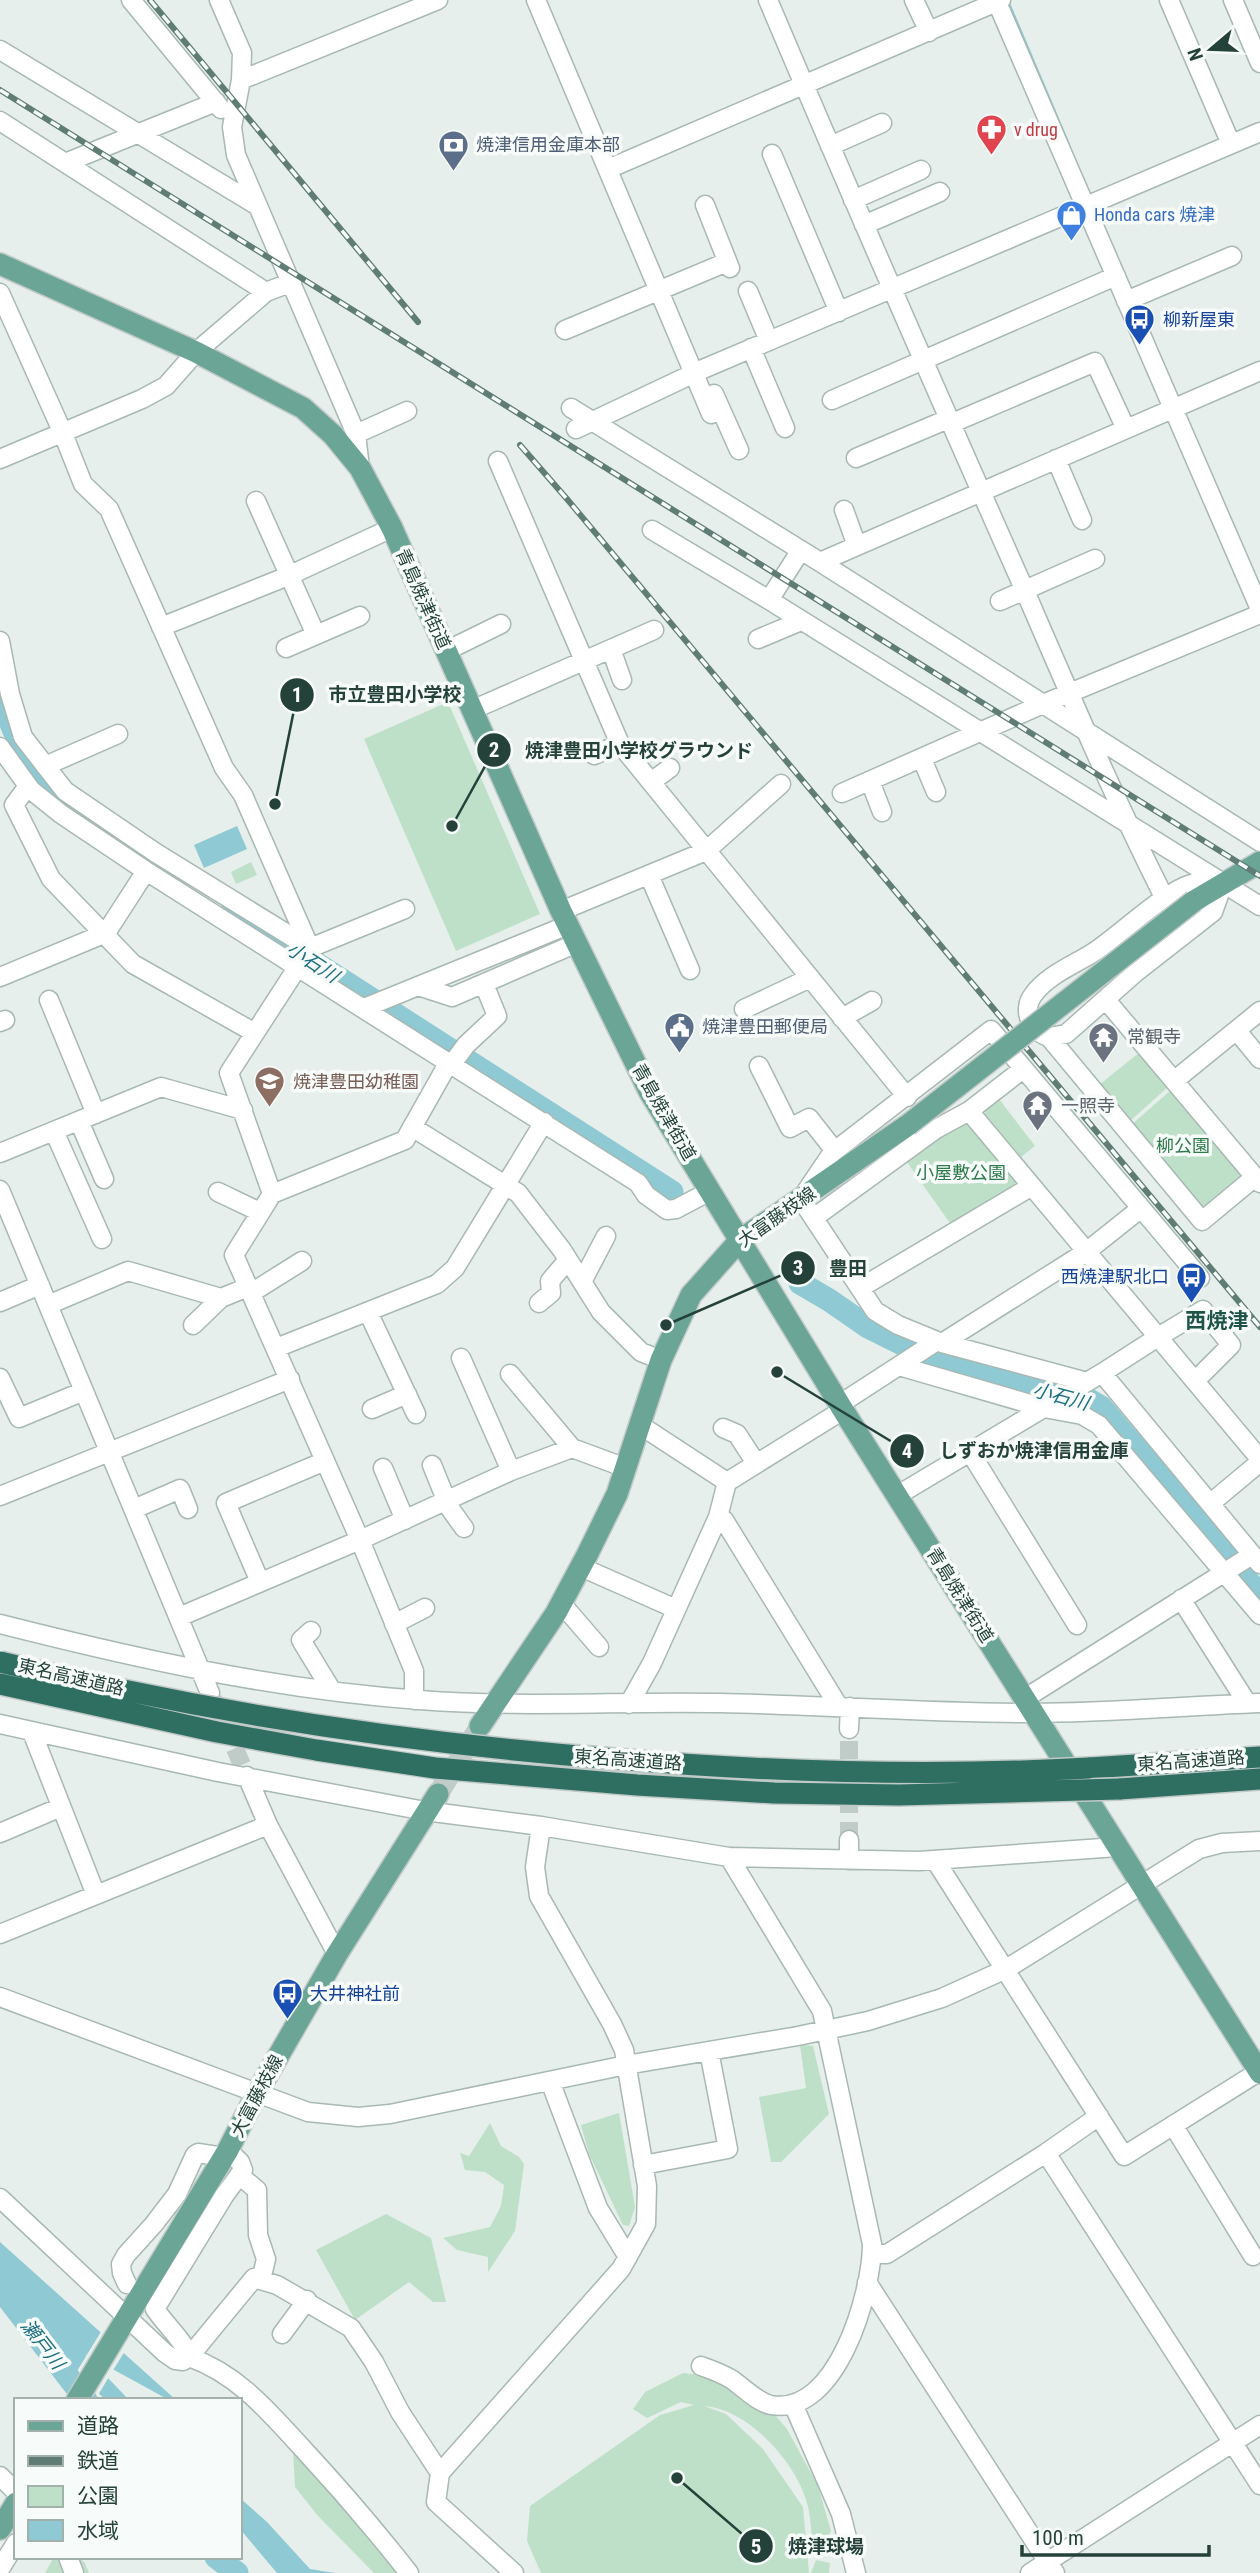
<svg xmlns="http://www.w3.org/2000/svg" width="1260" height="2573" font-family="'Roboto Condensed','Noto Sans JP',sans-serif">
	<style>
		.green { fill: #bfe0c8 }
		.water { fill: #8ec9d4 }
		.pier { fill: #e6efeb }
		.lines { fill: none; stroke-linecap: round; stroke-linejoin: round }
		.stream { stroke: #8ec9d4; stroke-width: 3.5 }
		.river { stroke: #8ec9d4; stroke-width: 23 }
		.minor-tunnel { stroke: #bfccc8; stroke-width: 18; stroke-dasharray: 18 9; stroke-linecap: butt }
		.major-tunnel { stroke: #bfccc8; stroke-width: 21; stroke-dasharray: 21 10; stroke-linecap: butt }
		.minor-casing { stroke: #a8b8b2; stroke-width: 21 }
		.major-casing { stroke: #c2cac8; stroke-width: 24 }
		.highway-casing { stroke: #c2cac8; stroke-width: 24 }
		.minor { stroke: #fff; stroke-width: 18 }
		.major { stroke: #6aa596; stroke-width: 21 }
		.highway { stroke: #2f6f62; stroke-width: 21 }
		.rail-casing { stroke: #5f7d75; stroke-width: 6 }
		.rail { stroke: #f7fbf9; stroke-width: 3.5; stroke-dasharray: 10; stroke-linecap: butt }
		.major-bridge-casing { stroke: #c2cac8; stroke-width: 24; stroke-linecap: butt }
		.highway-bridge-casing { stroke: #c2cac8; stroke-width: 24; stroke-linecap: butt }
		.major-bridge { stroke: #6aa596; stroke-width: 21 }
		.highway-bridge { stroke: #2f6f62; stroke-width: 21 }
		.labels { text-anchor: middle; stroke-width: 7; stroke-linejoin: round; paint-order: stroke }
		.health-label { font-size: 18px; fill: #be3a42; stroke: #f7fbf9; text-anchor: start }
		.service-label { font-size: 18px; fill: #4e5e75; stroke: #f7fbf9; text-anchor: start }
		.shop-label { font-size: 18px; fill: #366cbe; stroke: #f7fbf9; text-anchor: start }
		.transit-label { font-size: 18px; fill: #164399; stroke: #f7fbf9; text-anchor: start }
		.street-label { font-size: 18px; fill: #24423a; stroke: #f7fbf9 }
		.worship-label { font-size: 18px; fill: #5b616d; stroke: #f7fbf9; text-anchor: start }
		.education-label { font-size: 18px; fill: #785e54; stroke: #f7fbf9; text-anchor: start }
		.park-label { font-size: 18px; fill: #2d7a4b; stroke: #f7fbf9 }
		.water-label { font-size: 19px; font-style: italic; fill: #1c6f80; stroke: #f7fbf9 }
		.quarter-label { font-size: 21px; font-weight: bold; fill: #1f5548; stroke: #f7fbf9 }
		.leader { fill: none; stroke: #24423a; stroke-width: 2.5 }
		.callout-dot { fill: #24423a; stroke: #f7fbf9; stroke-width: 2.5 }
		.mark-label { font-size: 21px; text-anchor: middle; font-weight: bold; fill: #fff }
		.callout-label { font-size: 19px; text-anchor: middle; font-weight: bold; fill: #24423a; stroke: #f7fbf9; stroke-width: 7; stroke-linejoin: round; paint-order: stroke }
	</style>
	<rect width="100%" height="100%" fill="#e6efeb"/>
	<!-- green -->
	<path class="green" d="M448 702 540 914 456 951 364 739Z
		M251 862 257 875 236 884 231 872Z
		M1140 1052 1168 1087 1129 1122 1099 1085Z
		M1171 1090 1243 1176 1207 1210 1200 1209 1130 1126Z
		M999 1099 1035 1146 1021 1157 985 1114V1109Z
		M960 1122H968L1016 1180 1015 1187 952 1226 904 1158Z
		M800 2045 813 2046 829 2114 781 2162H771L759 2097 806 2088Z
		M619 2113 635 2207 629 2226 623 2225 589 2154 581 2125Z
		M490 2123 501 2146 519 2157 524 2164 515 2231 488 2272V2257L457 2250 443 2238 490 2227 501 2206 504 2185 485 2172 465 2170 460 2153 469 2156Z
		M386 2214 431 2238 446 2302H433L409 2282 355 2320 316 2250Z
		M683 2373 707 2376 739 2392 771 2410 787 2429 818 2486 831 2531 824 2547H813C811 2533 811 2517 807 2503 796 2462 748 2409 704 2406L726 2414 763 2449 803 2507 809 2573H541L527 2541 530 2506 660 2415 694 2405 681 2402 647 2418 633 2409 645 2392Z
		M299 2451 408 2573H374L318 2516 295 2487 293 2452Z
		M54 2557H78L85 2563 89 2573H45Z
		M816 2560 830 2563 829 2573H811Z"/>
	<!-- water -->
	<path class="water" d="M237 826 247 849 204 868 194 845Z
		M0 2242 176 2400H169L85 2354 129 2400H106L0 2305Z
		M240 2498 267 2522 310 2569 335 2573H277L240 2529Z"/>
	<!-- pier -->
	<path class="pier" d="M102 2330 125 2351 112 2372 101 2366 110 2375 97 2397 74 2376Z"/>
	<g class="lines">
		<!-- stream -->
		<path class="stream" d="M1007 0 1068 144"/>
		<!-- river -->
		<path class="river" d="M0 689C24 779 59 800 133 847
			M233 910 672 1192
			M800 1283 829 1300 868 1327 938 1362 1089 1400 1101 1407 1260 1595
			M0 2288 86 2400
			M216 2557 237 2573"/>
		<!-- minor-tunnel -->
		<path class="minor-tunnel" d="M213 1699 247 1776
			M849 1840V1729"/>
		<!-- major-tunnel -->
		<path class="major-tunnel" d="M438 1794 477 1731"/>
		<defs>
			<path id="minor" d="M131 0 221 109
				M219 0 242 53 241 80 232 127 236 155 356 434 360 468
				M536 0 711 414
				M768 0C852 198 938 395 1025 591 1070 695 1114 798 1165 899
				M914 0 929 32
				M996 0 1260 609
				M1169 0 1231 144
				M1233 0 1260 63
				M0 50 258 206
				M241 80 438 0
				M0 121 266 292
				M830 146 882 123
				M772 154 839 312
				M65 163 216 102
				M608 169 1001 0
				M853 200 921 170
				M705 205 730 268
				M864 225 940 192
				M748 291 769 341
				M0 293 62 431 83 484 109 509 224 768 243 795 310 948 229 1073 272 1194 234 1255 360 1540 414 1671V1700
				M1126 301 1232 256
				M565 330 727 262
				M751 348 785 428
				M714 394 739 450
				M832 400 1116 276
				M571 408 820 562 1260 842
				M950 424 1095 362 1126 429
				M576 429 703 369 1260 132
				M356 434 407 411
				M856 458 948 419
				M0 459 142 399 166 386 196 352 266 292 292 282
				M1056 459 1082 520
				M498 461 620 744 907 1097
				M256 501 316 635
				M844 510 857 546
				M652 530 769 600 1260 906
				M820 562 1260 371
				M769 600 801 550
				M1000 601 1095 559
				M161 627 288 576 392 528
				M758 639 801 621
				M0 641 10 694 23 737 65 791 156 853 310 948 405 909
				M286 648 360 616
				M611 649 622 680
				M446 651 501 624
				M472 710 654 630
				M0 747 31 790 61 814 146 871 638 1183 646 1195 667 1210 676 1209 710 1191
				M594 755 620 744
				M922 759 936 792
				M45 766 118 734
				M870 781 882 812
				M651 782 670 768
				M28 786 14 805 51 879 133 964 255 1033
				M842 793 1043 704 1260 614
				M649 875 690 970
				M561 911 706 851 781 784
				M0 977 106 933 146 871
				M418 986 452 997 577 943
				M49 1000 96 1114
				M1106 1000 1260 1183
				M364 1008 568 925
				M744 1009 810 978
				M842 1018 872 1001
				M0 1022 5 1020
				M1237 1031 1260 1059
				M1049 1037 1066 1034 1135 973 1213 912 1223 884C1212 883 1201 881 1191 884 1164 892 1120 935 1094 952 1074 965 1047 975 1033 995 1021 1011 1032 1032 1049 1037L1202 1221 1255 1177
				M452 1064 466 1045 497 1016 484 984
				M759 1066 790 1128 809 1118 835 1151
				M1175 1080 1260 1011
				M969 1111 1158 1337 1203 1310 1231 1345 1195 1381
				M79 1121 104 1179
				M412 1127 518 1193 562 1250 601 1312 641 1352 661 1360
				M54 1131 102 1239
				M0 1153 161 1087 243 1110
				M0 1190 210 1693
				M218 1192 260 1212
				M272 1194 405 1140 449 1062
				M815 1217 936 1129 969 1111 1023 1069
				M583 1280 606 1236
				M860 1288 1032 1186
				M251 1293 302 1261
				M0 1302 40 1285
				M539 1303 551 1293 550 1281 567 1261
				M48 1305 128 1271 221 1298
				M368 1312 416 1414
				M193 1325 221 1298 248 1287
				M937 1341 898 1325 875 1311 801 1199 832 1153 991 1030 1200 1278
				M942 1343 1087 1382
				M276 1348 437 1284 455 1268 544 1122
				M461 1358 511 1471
				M899 1366 1044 1408 1082 1415 1099 1425 1260 1615
				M1102 1373 1260 1564
				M510 1374 572 1448
				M0 1378 19 1418 84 1391
				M840 1404 937 1341 942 1343 1086 1252 1140 1209
				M372 1409 407 1394
				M723 1428 737 1434 756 1463
				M970 1452 1077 1625
				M432 1465 449 1507 464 1528
				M383 1468 405 1520
				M727 1482 843 1410
				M898 1495 1102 1373 1158 1337 1260 1459
				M0 1496 290 1379
				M1211 1503 1260 1462
				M134 1509 180 1489 188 1509
				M718 1517 724 1520 839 1707
				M581 1567 676 1609
				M260 1582 226 1503 325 1461
				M1181 1599 1247 1703
				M561 1603 599 1647
				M179 1617 360 1540 511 1471 572 1448 626 1468
				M0 1624C138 1659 277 1690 420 1700 519 1708 619 1701 719 1703 823 1705 927 1713 1031 1713 1107 1713 1184 1706 1260 1703
				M394 1624 425 1608
				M311 1631 301 1640 332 1691
				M1024 1699 1252 1555
				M629 1704 652 1663 718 1517 727 1482 640 1425
				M0 1724 218 1772 425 1811 541 1826 729 1857 919 1861 1117 1847
				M849 1729 850 1707
				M32 1732 96 1895 268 1825
				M247 1776 268 1825 337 1954
				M0 1833 61 1807
				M849 1840V1860
				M935 1860 1124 2156 1260 2071
				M0 1934 96 1895
				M0 1997 308 2112 358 2117 390 2114 626 2065 798 2036 868 2021 942 1998 1006 1969 1199 1849 1222 1843 1260 1841
				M550 2081 598 2208 628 2257
				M1173 2125 1253 2256
				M1046 2153 1260 2485
				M643 2165 728 2149 709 2051
				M239 2175 257 2190 258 2235 266 2259 261 2280
				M0 2198 165 2353 175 2360 183 2361 189 2357C186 2343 164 2323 155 2309L224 2196 243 2170 240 2162 228 2150
				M872 2254H887L1046 2153 1099 2116
				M867 2282 1055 2573
				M127 2284 122 2273 121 2264 126 2255 154 2224 177 2194 195 2155 198 2153 224 2157
				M282 2334 307 2300
				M701 2366C712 2370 721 2373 731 2379 743 2387 757 2402 771 2405 837 2417 872 2292 872 2244L822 2011 729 1857
				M793 2404 841 2514 856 2573
				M0 2476 16 2492
				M68 2557 74 2573
				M0 2569 16 2543
				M409 2573C376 2531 341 2490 304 2450 270 2413 238 2374 189 2357L254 2278 277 2285 351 2328 374 2362 400 2412 440 2473
				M514 2573 436 2502 440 2473 621 2269 646 2224 647 2186 624 2050 612 2024 539 1896 535 1867 541 1826
				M1030 2573 1260 2425"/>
			<path id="major" d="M0 264 196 352 303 408 333 435 360 468 392 528 561 911 649 1091 843 1410 1260 2073
				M1194 901 1260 862
				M480 1726 556 1613 587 1555 617 1494 661 1360 691 1295 740 1240 908 1125
				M77 2400 228 2150 257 2093 337 1954 438 1794
				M0 2529 16 2503"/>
			<path id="highway" d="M1089 1768 1260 1757
				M1119 1789 1260 1779"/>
		</defs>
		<!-- minor casing -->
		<use href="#minor" class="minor-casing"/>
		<!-- major casing -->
		<use href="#major" class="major-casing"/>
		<!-- highway casing -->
		<use href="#highway" class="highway-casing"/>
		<!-- minor -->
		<use href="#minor" class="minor"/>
		<!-- major -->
		<use href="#major" class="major"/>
		<!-- highway -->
		<use href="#highway" class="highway"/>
		<defs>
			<path id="rail" d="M150 0 418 322
				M0 90 1260 876
				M520 445 567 499 1260 1327"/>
		</defs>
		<!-- rail casing -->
		<use href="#rail" class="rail-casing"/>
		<!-- rail -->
		<use href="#rail" class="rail"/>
		<defs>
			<path id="major-bridge" d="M908 1125 1194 901"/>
			<path id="highway-bridge" d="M0 1662C202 1712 408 1743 615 1759 773 1772 931 1777 1089 1768
				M0 1684 217 1732 316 1750 435 1768 637 1785 774 1793 899 1795 1119 1789"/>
		</defs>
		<!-- major-bridge casing -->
		<use href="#major-bridge" class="major-bridge-casing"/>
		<!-- highway-bridge casing -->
		<use href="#highway-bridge" class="highway-bridge-casing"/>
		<!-- major-bridge -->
		<use href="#major-bridge" class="major-bridge"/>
		<!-- highway-bridge -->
		<use href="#highway-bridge" class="highway-bridge"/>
	</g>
	<!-- icons -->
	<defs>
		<symbol id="pharmacy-pin" viewBox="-11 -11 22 30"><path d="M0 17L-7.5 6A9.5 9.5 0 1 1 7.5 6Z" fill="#e0444e" stroke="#f7fbf9"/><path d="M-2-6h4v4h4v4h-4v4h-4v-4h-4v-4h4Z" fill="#fff"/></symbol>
		<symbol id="bank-pin" viewBox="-11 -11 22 30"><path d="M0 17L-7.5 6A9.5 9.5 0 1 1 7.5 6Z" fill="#5c6f8a" stroke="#f7fbf9"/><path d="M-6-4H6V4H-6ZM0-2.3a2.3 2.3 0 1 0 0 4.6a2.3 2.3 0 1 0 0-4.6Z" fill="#fff"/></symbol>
		<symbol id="shop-pin" viewBox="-11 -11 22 30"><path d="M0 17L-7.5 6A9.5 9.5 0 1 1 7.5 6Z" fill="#3f7fe0" stroke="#f7fbf9"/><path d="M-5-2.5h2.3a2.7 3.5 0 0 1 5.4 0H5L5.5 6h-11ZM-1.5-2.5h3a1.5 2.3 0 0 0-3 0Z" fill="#fff"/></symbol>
		<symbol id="bus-pin" viewBox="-11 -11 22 30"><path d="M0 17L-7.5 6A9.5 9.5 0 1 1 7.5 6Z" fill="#1a4fb4" stroke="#f7fbf9"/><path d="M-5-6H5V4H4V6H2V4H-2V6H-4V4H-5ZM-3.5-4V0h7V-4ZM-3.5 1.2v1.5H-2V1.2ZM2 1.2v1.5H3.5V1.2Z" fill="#fff"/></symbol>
		<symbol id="civic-pin" viewBox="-11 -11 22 30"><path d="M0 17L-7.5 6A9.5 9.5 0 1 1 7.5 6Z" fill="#5c6f8a" stroke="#f7fbf9"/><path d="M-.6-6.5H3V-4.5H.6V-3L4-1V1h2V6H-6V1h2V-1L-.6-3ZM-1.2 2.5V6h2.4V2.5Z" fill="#fff"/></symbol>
		<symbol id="temple-pin" viewBox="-11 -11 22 30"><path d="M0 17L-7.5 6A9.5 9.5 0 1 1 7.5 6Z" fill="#6b7280" stroke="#f7fbf9"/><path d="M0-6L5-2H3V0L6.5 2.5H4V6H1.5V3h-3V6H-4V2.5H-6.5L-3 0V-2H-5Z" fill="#fff"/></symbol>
		<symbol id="school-pin" viewBox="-11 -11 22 30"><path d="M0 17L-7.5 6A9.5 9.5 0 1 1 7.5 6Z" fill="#8d6e63" stroke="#f7fbf9"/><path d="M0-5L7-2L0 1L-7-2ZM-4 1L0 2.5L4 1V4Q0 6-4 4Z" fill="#fff"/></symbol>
	</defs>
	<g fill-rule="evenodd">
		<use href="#pharmacy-pin" x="974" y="112" width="35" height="47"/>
		<use href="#bank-pin" x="436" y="128" width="35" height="47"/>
		<use href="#shop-pin" x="1054" y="198" width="35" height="47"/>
		<use href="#bus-pin" x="1122" y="302" width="35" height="47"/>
		<use href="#civic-pin" x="662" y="1010" width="35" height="47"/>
		<use href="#temple-pin" x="1086" y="1020" width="35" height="47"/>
		<use href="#school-pin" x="252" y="1064" width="35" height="47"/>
		<use href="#temple-pin" x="1020" y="1088" width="35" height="47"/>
		<use href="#bus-pin" x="1174" y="1260" width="35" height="47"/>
		<use href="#bus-pin" x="270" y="1976" width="35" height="47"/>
	</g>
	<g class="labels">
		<!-- health labels -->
		<g class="health-label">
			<text x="1014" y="136">v drug</text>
		</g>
		<!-- service labels -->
		<g class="service-label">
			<text x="476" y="151">焼津信用金庫本部</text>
			<text x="702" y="1033">焼津豊田郵便局</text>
		</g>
		<!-- shop labels -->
		<g class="shop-label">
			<text x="1094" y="221">Honda cars 焼津</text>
		</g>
		<!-- transit labels -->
		<g class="transit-label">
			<text x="1163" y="326">柳新屋東</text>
			<text x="1169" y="1283" text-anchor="end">西焼津駅北口</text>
			<text x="310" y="2000">大井神社前</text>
		</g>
		<!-- street labels -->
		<g class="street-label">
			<text transform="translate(423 599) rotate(66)" y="6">青島焼津街道</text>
			<text transform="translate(664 1112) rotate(60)" y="6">青島焼津街道</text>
			<text transform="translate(777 1217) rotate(-35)" y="6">大富藤枝線</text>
			<text transform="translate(960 1595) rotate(58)" y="6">青島焼津街道</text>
			<text transform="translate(71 1677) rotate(13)" y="6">東名高速道路</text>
			<text transform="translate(628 1760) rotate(4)" y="6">東名高速道路</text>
			<text transform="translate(1191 1761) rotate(-4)" y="6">東名高速道路</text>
			<text transform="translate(257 2096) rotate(-62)" y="6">大富藤枝線</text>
		</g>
		<!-- worship labels -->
		<g class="worship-label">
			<text x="1127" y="1043">常観寺</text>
			<text x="1061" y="1112">一照寺</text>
		</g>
		<!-- education labels -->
		<g class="education-label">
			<text x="293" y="1088">焼津豊田幼稚園</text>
		</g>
		<!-- park labels -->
		<g class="park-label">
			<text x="1183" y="1152">柳公園</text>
			<text x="961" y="1179">小屋敷公園</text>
		</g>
		<!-- water labels -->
		<g class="water-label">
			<text transform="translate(313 962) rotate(33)" y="7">小石川</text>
			<text transform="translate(1061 1396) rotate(15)" y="7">小石川</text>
			<text transform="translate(43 2344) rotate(52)" y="7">瀬戸川</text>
		</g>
		<!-- quarter labels -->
		<g class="quarter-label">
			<text x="1217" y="1328">西焼津</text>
		</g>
	</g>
	<!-- callouts -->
	<path class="leader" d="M275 804L297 695M452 826L494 750M666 1325L798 1268M777 1372L907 1451M677 2478L756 2546"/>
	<g class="callout-dot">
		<circle cx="275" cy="804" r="7"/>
		<circle cx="452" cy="826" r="7"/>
		<circle cx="666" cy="1325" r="7"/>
		<circle cx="777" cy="1372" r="7"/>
		<circle cx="677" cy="2478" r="7"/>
		<circle cx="297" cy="695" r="18"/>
		<circle cx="494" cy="750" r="18"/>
		<circle cx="798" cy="1268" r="18"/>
		<circle cx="907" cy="1451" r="18"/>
		<circle cx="756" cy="2546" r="18"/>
	</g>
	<g class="mark-label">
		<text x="297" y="702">1</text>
		<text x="494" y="757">2</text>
		<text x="798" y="1275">3</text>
		<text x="907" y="1458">4</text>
		<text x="756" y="2554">5</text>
	</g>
	<g class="callout-label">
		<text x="395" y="701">市立豊田小学校</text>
		<text x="639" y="757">焼津豊田小学校グラウンド</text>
		<text x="848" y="1275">豊田</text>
		<text x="1034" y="1457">しずおか焼津信用金庫</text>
		<text x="826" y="2553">焼津球場</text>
	</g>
	<!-- legend -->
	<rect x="14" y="2398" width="228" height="161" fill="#f7fbf9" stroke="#a3b1ad" stroke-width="2"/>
	<rect x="28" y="2421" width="35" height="10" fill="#6aa596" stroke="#a3b1ad" stroke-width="2"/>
	<text x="77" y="2433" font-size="21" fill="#24423a">道路</text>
	<rect x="28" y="2456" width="35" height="10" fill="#5f7d75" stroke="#a3b1ad" stroke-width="2"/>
	<text x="77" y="2468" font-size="21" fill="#24423a">鉄道</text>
	<rect x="28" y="2486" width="35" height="21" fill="#bfe0c8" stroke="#a3b1ad" stroke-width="2"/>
	<text x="77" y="2503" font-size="21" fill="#24423a">公園</text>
	<rect x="28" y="2520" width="35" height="21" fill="#8ec9d4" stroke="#a3b1ad" stroke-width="2"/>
	<text x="77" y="2538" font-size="21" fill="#24423a">水域</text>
	<!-- north arrow -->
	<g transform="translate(1211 49) rotate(251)" stroke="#f7fbf9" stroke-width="5" paint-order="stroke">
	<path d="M0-5L12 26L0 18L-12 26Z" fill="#24423a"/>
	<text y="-10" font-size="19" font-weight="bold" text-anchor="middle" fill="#24423a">N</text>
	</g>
	<!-- scale -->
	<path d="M1022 2545v10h187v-10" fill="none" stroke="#24423a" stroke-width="3.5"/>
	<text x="1032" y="2545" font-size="21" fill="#24423a" stroke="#f7fbf9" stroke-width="5" paint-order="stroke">100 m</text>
</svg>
